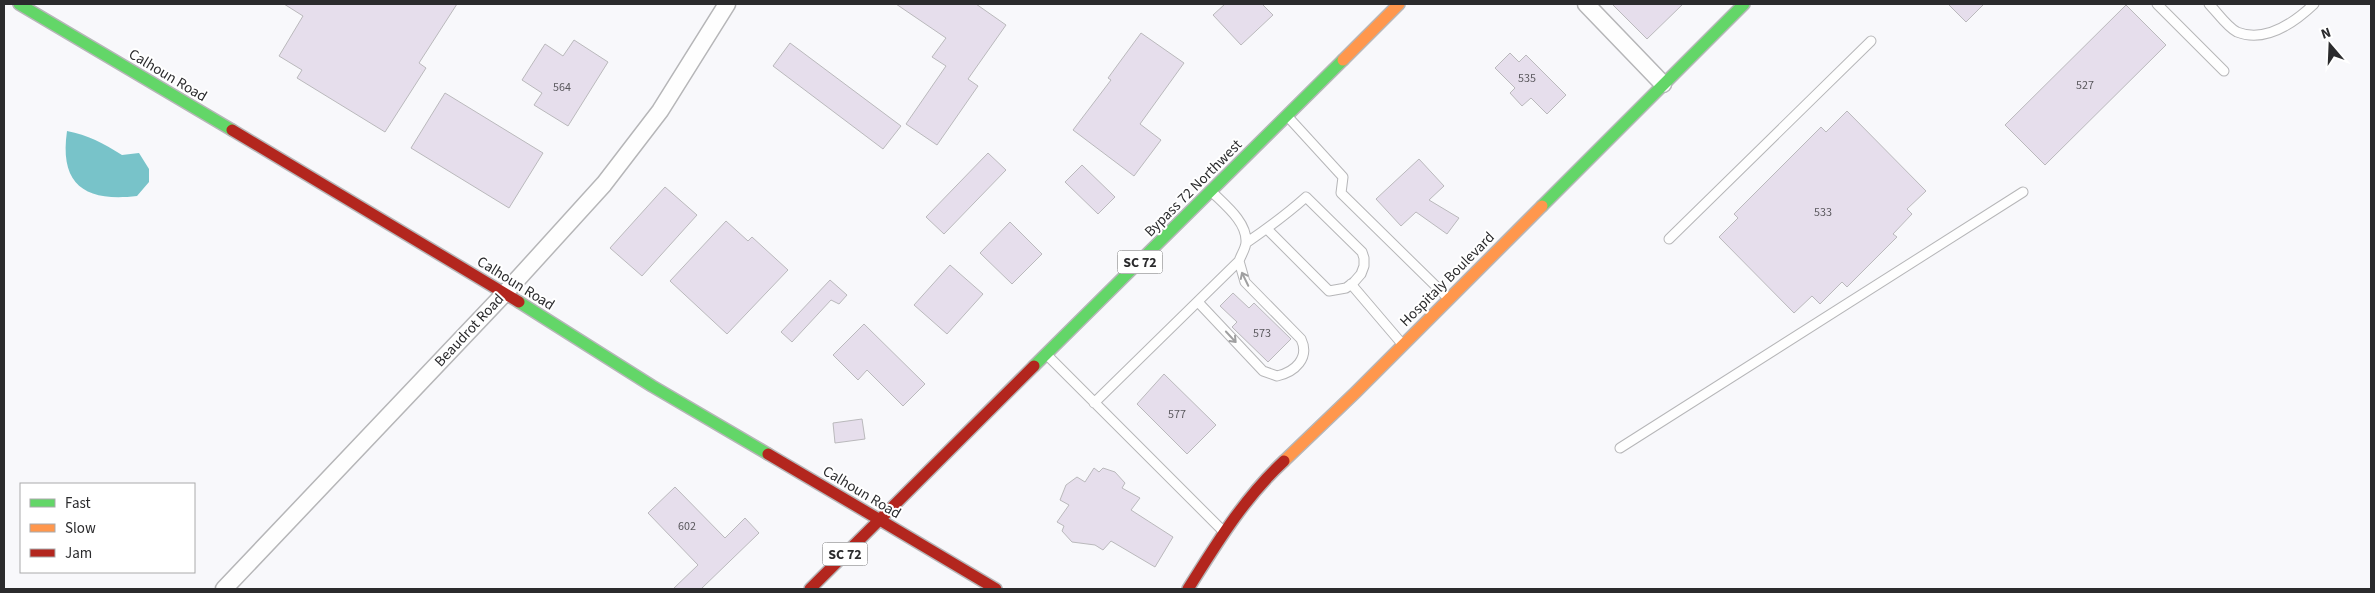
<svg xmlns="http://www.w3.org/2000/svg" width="2375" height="593" font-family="'Source Sans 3',sans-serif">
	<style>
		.water { fill: #78c3c9 }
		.building { fill: #e6deec; stroke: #bab9bc }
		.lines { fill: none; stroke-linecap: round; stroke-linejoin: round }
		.lane-casing { stroke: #b6b6b8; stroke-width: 11 }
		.street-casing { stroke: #b6b6b8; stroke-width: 19 }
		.fast-casing { stroke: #b6b6b8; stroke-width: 14 }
		.slow-casing { stroke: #b6b6b8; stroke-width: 14 }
		.jam-casing { stroke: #b6b6b8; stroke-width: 14 }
		.lane { stroke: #fefefe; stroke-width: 9 }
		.street { stroke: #fefefe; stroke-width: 16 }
		.fast { stroke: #63d668; stroke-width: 11 }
		.slow { stroke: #ff974d; stroke-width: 11 }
		.jam { stroke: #b3261e; stroke-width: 11 }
		.oneway { stroke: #9f9fa0 }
		.labels { text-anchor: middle; stroke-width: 4; stroke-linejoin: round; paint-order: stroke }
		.number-label { font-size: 12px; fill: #5a585d }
		.shield { fill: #fff; stroke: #6b6b6c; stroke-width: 1 }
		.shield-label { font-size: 14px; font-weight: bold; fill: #2b2b2d }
		.street-label { font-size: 15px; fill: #2b2b2d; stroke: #fff }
	</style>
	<rect width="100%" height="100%" fill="#f8f8fb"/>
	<!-- water -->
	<path class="water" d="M67 131C88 135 103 143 122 155L139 153 149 169V182L137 196C86 202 59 186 67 131Z"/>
	<!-- building -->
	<path class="building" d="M284 4H457L419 63 426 68 385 132 297 78 302 70 279 56 303 16Z
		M896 4H976L1006 25 968 79 978 86 937 145 906 124 946 66 932 57 946 38Z
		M1225 4H1262L1273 15 1241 45 1213 15Z
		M1612 4H1683L1647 39Z
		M1948 4H1984L1966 22Z
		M2126 5 2166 45 2045 165 2005 125Z
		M1141 33 1184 63 1140 124 1161 140 1134 176 1073 130 1111 80 1108 78Z
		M574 40 608 62 568 126 534 105 542 93 522 80 545 44 563 56Z
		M790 43 901 126 883 149 773 66Z
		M1510 53 1519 62 1526 55 1566 95 1547 114 1531 98 1522 106 1510 93 1515 88 1495 68Z
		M445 93 543 153 509 208 411 148Z
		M1847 111 1926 191 1907 209 1912 214 1893 234 1897 237 1847 287 1842 282 1820 304 1812 296 1794 313 1719 237 1738 218 1734 214 1821 127 1826 132Z
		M988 153 1006 170 944 234 926 217Z
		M1419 159 1444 186 1429 200 1459 218 1447 234 1416 212 1401 226 1376 199Z
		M1082 165 1115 197 1098 214 1065 182Z
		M665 187 697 215 642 276 610 248Z
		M726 221 748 241 752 237 788 270 727 334 670 281Z
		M1010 222 1042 254 1012 284 980 253Z
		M950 265 983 294 947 334 914 305Z
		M830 280 847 295 839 304 831 300 792 342 781 332Z
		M1233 293 1249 308 1254 303 1291 339 1268 362 1232 327 1237 322 1220 306Z
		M864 324 925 384 903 406 867 370 858 380 833 355Z
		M1164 374 1216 425 1187 454 1137 404Z
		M862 419 865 439 835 443 833 423Z
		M1094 468 1099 472 1103 468 1115 472 1125 483 1122 488 1140 498 1131 510 1173 537 1155 567 1111 541 1103 550 1095 545 1072 542 1062 531 1064 526 1057 522 1069 505 1060 500 1066 485 1077 477 1085 482Z
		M675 487 725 538 745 518 759 533 701 589H673L698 565 648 513Z"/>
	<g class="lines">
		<defs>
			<path id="lane" d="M2157 4 2224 71
				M2209 4C2217 12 2227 27 2237 32 2265 43 2294 23 2314 4
				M1289 118 1343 177 1341 193 1449 299
				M1669 239 1871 41
				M1246 243C1268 228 1287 214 1306 197L1362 252 1364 258V266L1361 274 1354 282 1346 288 1329 291 1267 229
				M1351 284 1403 345
				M1198 302 1263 371 1277 376C1295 372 1310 358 1301 339L1245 282 1239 261
				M1048 356 1224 532
				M1094 403 1239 261C1241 255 1246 248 1246 242 1247 222 1225 205 1212 192
				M1620 448 2023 192"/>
			<path id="street" d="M1586 4 1663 84
				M224 589 505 293 604 184 660 111 727 4"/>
			<path id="fast" d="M19 4 232 130
				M1542 206 1744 4
				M519 302 652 386 768 454
				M1034 366 1343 60"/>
			<path id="slow" d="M1343 60 1399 4
				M1284 461 1356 392 1542 206"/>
			<path id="jam" d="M232 130 519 302
				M768 454 880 520
				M880 520 996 589
				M810 589 1034 366
				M1188 589C1217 543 1244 498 1284 461"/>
		</defs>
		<!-- lane casing -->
		<use href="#lane" class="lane-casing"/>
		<!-- street casing -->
		<use href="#street" class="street-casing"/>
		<!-- fast casing -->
		<use href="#fast" class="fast-casing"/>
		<!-- slow casing -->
		<use href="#slow" class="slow-casing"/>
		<!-- jam casing -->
		<use href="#jam" class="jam-casing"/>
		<!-- lane -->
		<use href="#lane" class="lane"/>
		<!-- street -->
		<use href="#street" class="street"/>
		<!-- fast -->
		<use href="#fast" class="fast"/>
		<!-- slow -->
		<use href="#slow" class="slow"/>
		<!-- jam -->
		<use href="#jam" class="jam"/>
	</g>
	<!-- one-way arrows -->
	<defs><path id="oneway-shaft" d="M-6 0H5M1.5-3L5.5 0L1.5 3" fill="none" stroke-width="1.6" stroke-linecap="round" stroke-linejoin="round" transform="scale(1.25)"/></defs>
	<g class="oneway">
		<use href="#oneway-shaft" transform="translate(1245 279) rotate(-116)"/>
		<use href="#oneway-shaft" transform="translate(1231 337) rotate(47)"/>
	</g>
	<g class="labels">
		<!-- number labels -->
		<g class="number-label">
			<text x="1527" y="82">535</text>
			<text x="2085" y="89">527</text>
			<text x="562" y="91">564</text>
			<text x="1823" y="216">533</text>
			<text x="1262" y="337">573</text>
			<text x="1177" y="418">577</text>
			<text x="687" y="530">602</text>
		</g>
		<!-- shield labels -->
		<g class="shield">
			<rect x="1117.5" y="250.5" width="45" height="23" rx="4"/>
			<rect x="822.5" y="542.5" width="45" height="23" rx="4"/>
		</g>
		<g class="shield-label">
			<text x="1140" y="267">SC 72</text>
			<text x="845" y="559">SC 72</text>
		</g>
		<!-- street labels -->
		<g class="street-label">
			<text transform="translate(168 75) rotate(31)" y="5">Calhoun Road</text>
			<text transform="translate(1193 188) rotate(-45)" y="5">Bypass 72 Northwest</text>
			<text transform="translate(1447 279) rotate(-45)" y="5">Hospitaly Boulevard</text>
			<text transform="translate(516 283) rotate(32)" y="5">Calhoun Road</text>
			<text transform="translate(469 330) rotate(-47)" y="5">Beaudrot Road</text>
			<text transform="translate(862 492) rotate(31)" y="5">Calhoun Road</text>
		</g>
	</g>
	<!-- border -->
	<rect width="2375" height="593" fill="none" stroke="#2b2b2d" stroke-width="10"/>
	<!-- legend -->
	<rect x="20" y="483" width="175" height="90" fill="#ffffff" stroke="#aaaaab"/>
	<rect x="30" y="499" width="25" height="8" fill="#63d668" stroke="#aaaaab"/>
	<text x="65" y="508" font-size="15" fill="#2b2b2d">Fast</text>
	<rect x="30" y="524" width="25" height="8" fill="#ff974d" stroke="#aaaaab"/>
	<text x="65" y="533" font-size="15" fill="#2b2b2d">Slow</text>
	<rect x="30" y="549" width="25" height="8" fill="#b3261e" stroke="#aaaaab"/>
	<text x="65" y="558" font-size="15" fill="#2b2b2d">Jam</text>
	<!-- north arrow -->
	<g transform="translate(2330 45) rotate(341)" stroke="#ffffff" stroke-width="4" paint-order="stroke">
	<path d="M0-4L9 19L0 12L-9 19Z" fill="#2b2b2d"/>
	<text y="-8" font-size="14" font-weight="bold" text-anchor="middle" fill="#2b2b2d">N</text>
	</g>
</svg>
